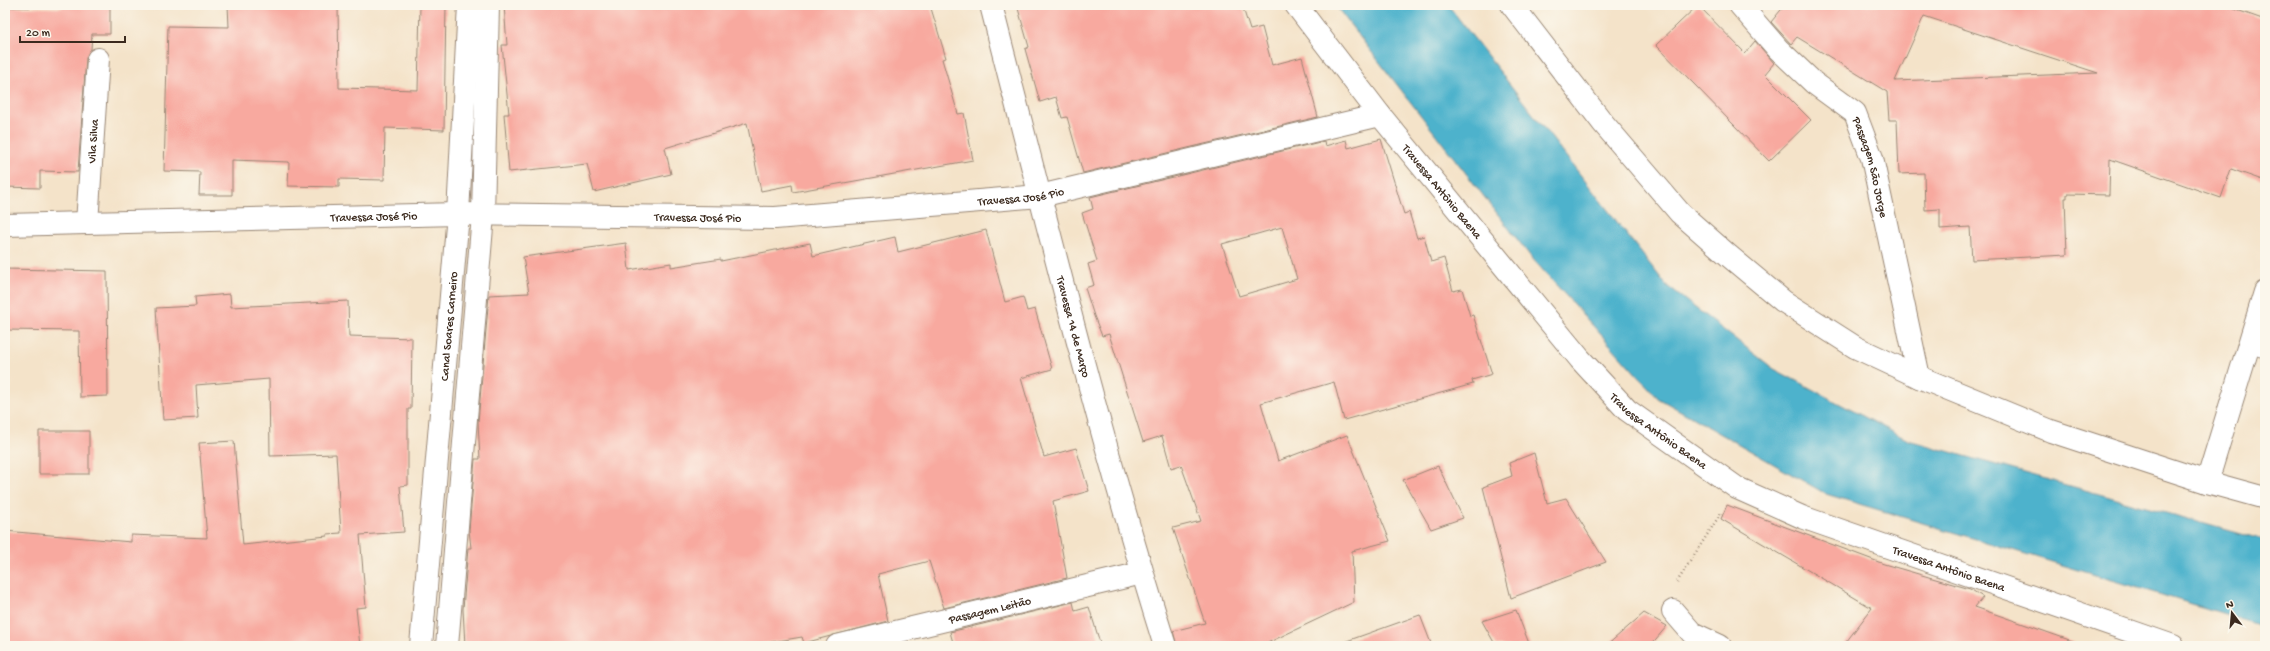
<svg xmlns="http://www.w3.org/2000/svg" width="2270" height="651" font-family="'Gochi Hand',sans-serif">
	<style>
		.water { fill: #4db2cc; stroke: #446e75 }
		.building { fill: #f8a99f; fill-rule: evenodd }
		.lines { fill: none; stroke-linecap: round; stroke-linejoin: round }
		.lane-casing { stroke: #988674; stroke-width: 19 }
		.street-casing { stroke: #988674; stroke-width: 24 }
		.secondary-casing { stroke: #988674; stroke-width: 24 }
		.path { stroke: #988674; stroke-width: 2.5; stroke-dasharray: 1 3; stroke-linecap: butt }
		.lane { stroke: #fff; stroke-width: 17 }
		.street { stroke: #fff; stroke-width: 22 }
		.secondary { stroke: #fff; stroke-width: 22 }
		.labels { text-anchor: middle; stroke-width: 3; stroke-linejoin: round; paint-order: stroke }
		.street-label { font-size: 12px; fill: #3b2a1e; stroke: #fbf7ec }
	</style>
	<rect width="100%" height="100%" fill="#fbf7ec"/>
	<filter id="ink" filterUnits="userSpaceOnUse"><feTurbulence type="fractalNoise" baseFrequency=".025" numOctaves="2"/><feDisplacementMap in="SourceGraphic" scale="8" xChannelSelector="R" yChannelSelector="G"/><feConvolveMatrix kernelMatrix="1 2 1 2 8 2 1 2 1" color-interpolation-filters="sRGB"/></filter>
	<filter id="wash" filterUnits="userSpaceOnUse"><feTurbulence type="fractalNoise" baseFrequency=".012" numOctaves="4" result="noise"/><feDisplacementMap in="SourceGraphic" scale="16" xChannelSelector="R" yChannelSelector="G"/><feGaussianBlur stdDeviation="0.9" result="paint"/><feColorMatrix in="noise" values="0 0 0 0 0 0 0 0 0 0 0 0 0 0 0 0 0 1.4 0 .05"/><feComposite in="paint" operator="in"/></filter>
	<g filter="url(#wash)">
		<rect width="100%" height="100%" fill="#f4e3c9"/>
		<!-- water -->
		<path class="water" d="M1335 5H1448L1667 286 1774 369 1908 440 2265 541V626L1826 494 1658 398 1531 257Z"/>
		<g id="blocks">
			<!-- building -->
			<path class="building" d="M63 5H110V34H92L91 49 86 58 78 172 40 171V188L5 187V7L62 8Z
				M228 5H338L339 88 418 90 420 5H446L444 130 385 128 384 180 339 179V187L288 186 289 162 232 160V195H199L200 172 164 171 168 26 229 27Z
				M504 5H930L946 58 942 59 958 114 964 113 973 160 793 192 792 185 761 191 747 123 665 148 671 174 594 192 587 164 509 172 504 114H509L502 45H507Z
				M1017 5H1242L1250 30 1262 27 1272 65 1302 57 1318 117 1083 173 1067 117 1062 118 1056 97 1040 102 1025 49 1029 47Z
				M1698 5 1745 53 1755 41 1774 63 1765 74 1811 120 1769 161 1656 45Z
				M1785 5H2223L2265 20V181L2231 169 2221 198 2110 159 2109 195 2067 194V198H2065L2067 255 1972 260 1970 227 1940 229V209L1925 210 1924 173 1899 174 1897 120H1889L1887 92 1797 37 1791 44 1771 22ZM1924 16 2098 73 1895 81Z
				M1381 139 1404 214 1409 212 1417 238 1424 236 1431 262 1444 258 1453 291 1462 289 1470 316 1473 315 1492 374 1472 380 1473 384 1344 420 1334 382 1261 403 1278 461 1347 435 1390 541 1352 551 1354 602 1261 646H1177L1173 631 1205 623 1173 528 1201 521 1181 465 1171 468 1162 436 1143 442 1109 334 1102 336 1094 316 1085 288 1094 285 1088 264 1097 261 1082 213 1093 209 1090 197 1324 141 1325 146 1346 140 1348 148ZM1282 227 1297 279 1239 296 1222 244Z
				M986 230 1005 302 1023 297 1027 311 1035 309 1052 369 1021 378 1044 457 1076 448 1089 491 1053 501 1067 578 944 608 929 561 878 574 888 621 804 643 802 637 748 646H465L463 609 468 548H471L469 530 475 459H480L478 422 489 295 529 293 523 257 626 243 629 270 671 263V267L721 259V261L810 243 813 256 895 237 898 252Z
				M5 269 107 271 108 396 80 397 79 331 5 330Z
				M230 294 231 307 348 301 349 336 412 338 411 409H408V485L400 486 404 532 360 535 366 607 356 608 360 646H5V531L131 542V535L207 538 199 443 234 441 243 545 327 536V534L341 533 336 454 270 456 269 379 196 385 198 418 163 420 156 308 196 306 195 297Z
				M39 431H89V474H39Z
				M1534 453 1547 503 1566 498 1606 562 1511 598 1483 487 1512 476 1509 463Z
				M1438 466 1463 518 1431 529 1403 480Z
				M1727 505 1884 564 1970 589 1983 597 1975 607 2075 642 2074 646H1843L1872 608 1721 519Z
				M1073 602 1075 611 1089 607 1101 646H954L950 632Z
				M1516 610 1530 646H1496L1482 621Z
				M1644 613 1667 626 1650 646H1606Z
				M1420 615 1432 646H1345L1344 642Z"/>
		</g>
	</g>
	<g filter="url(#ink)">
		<use href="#blocks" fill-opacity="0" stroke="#988674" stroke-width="1"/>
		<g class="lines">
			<defs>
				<path id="lane" d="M2248 344 2265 349"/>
				<g id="street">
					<path id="s1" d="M1296 5 1380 115 1580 359 1627 410 1737 488 1802 517 2173 646"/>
					<path d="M1512 5 1603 123 1680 213 1729 256 1783 301 1855 347 1919 377 2051 431 2207 482 2265 498"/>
					<path id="s2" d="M1740 5 1778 49 1814 83 1855 113 1872 158 1919 377"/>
					<path id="s3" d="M87 223 98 59"/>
					<path id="s4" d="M5 225 458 214 775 218 1040 196 1380 115"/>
					<path d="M2207 482 2265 292"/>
					<path d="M1673 611 1692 633 1720 646"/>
					<path id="s5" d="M421 646 458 214 469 5"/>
					<path d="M447 646 483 215 488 5"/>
					<path id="s6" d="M837 646 1142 573"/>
				</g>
				<g id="secondary">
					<path id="s7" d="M991 5C1046 219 1099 436 1165 646"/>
				</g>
			</defs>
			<!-- lane casing -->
			<use href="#lane" class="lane-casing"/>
			<!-- street casing -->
			<use href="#street" class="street-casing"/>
			<!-- secondary casing -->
			<use href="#secondary" class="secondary-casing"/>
			<!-- path -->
			<path class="path" d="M1677 582 1721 513"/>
			<!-- lane -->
			<use href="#lane" class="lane"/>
			<!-- street -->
			<use href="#street" class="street"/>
			<!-- secondary -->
			<use href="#secondary" class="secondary"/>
		</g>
	</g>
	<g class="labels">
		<!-- street labels -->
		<g class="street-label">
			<text dy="4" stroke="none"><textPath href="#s3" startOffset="82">Vila Silva</textPath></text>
			<text dy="4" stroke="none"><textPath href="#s2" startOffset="215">Passagem São Jorge</textPath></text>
			<text dy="4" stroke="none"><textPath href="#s1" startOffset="237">Travessa Antônio Baena</textPath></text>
			<text dy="4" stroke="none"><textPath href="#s4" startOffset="1017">Travessa José Pio</textPath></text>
			<text dy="4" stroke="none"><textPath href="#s4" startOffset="369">Travessa José Pio</textPath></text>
			<text dy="4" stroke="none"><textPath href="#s4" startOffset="693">Travessa José Pio</textPath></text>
			<text dy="4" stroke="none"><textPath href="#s5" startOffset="321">Canal Soares Carneiro</textPath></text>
			<text dy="4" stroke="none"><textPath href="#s7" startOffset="332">Travessa 14 de Março</textPath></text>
			<text dy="4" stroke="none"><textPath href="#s1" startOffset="561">Travessa Antônio Baena</textPath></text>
			<text dy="4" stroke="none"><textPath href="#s1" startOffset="885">Travessa Antônio Baena</textPath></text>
			<text dy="4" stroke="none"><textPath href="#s6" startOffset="157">Passagem Leitão</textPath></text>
		</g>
	</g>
	<!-- margin -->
	<rect width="2270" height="651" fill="none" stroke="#fbf7ec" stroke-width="20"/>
	<!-- north arrow -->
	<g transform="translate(2232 613) rotate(344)" stroke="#fbf7ec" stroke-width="3" paint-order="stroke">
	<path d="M0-3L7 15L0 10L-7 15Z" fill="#3b2a1e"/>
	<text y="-6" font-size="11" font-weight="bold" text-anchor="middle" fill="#3b2a1e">N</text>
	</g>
	<!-- scale -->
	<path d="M20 36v6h105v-6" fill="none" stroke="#3b2a1e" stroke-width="2"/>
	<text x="26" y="36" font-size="12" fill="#3b2a1e" stroke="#fbf7ec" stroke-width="3" paint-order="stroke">20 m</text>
</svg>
